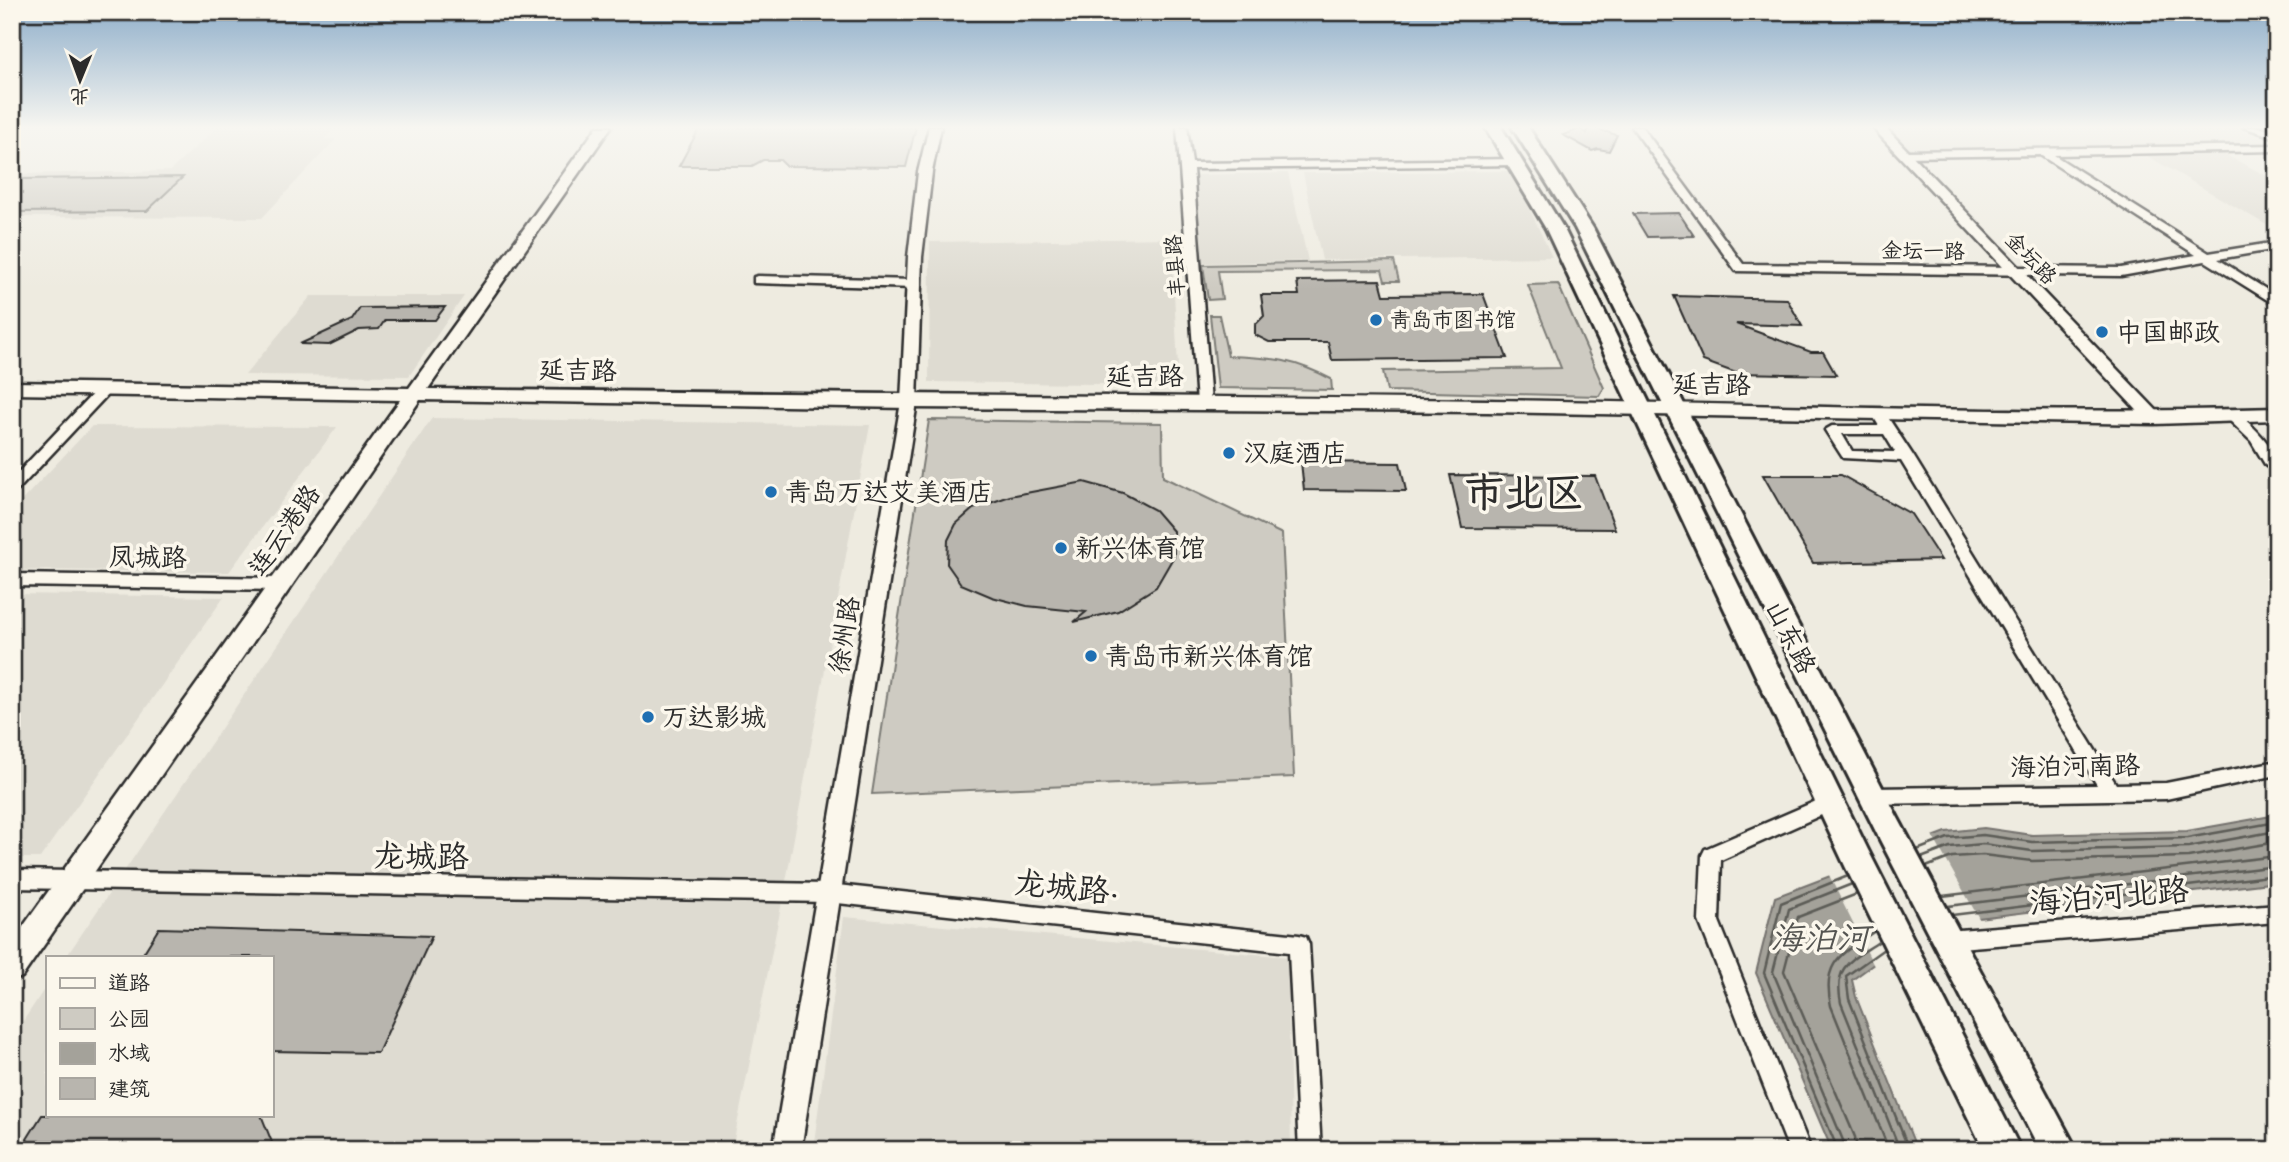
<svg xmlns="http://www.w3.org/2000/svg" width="2289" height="1162" font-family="'Gochi Hand','LXGW WenKai TC',sans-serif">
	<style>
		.built { fill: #dedbd1 }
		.green { fill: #cecbc2; stroke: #7c7b76; stroke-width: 2 }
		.water { fill: #a4a29a; stroke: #74726e; stroke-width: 2 }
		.pier { fill: #eeebe0 }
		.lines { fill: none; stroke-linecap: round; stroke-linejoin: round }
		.shore { stroke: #5b5b57; stroke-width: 2.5 }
		.building { fill: #b8b5ae; stroke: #2b2b2b; stroke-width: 2 }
		.minor-casing { stroke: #2b2b2b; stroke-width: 5 }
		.tertiary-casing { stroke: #2b2b2b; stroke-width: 5 }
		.secondary-casing { stroke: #2b2b2b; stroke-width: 5 }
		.primary-casing { stroke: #2b2b2b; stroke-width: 6 }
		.minor { fill: #fbf7ec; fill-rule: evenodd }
		.tertiary { fill: #fbf7ec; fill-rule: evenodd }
		.secondary { fill: #fbf7ec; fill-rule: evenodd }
		.primary { fill: #fbf7ec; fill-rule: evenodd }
		.poi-dot { fill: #1f6fb2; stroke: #fbf7ec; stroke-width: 2.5 }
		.labels { text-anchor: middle; stroke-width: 7; stroke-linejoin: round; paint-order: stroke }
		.far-street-label { font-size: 21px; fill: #2b2b2b; stroke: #fbf7ec }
		.far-poi-label { font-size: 21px; fill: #2b2b2b; stroke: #fbf7ec; text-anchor: start }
		.poi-label { font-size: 26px; fill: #2b2b2b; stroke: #fbf7ec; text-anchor: start }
		.street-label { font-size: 26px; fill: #2b2b2b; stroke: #fbf7ec }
		.near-street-label { font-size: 32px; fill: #2b2b2b; stroke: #fbf7ec }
		.near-water-label { font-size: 33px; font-style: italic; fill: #555552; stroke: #fbf7ec }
		.town-label { font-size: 40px; font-weight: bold; fill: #2b2b2b; stroke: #fbf7ec }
	</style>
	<rect width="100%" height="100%" fill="#eeebe0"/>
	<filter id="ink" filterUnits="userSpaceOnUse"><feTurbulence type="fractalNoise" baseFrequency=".0143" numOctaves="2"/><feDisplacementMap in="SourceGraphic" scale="14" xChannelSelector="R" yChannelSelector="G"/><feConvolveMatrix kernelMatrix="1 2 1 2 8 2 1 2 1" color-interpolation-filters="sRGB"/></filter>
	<g filter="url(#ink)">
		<!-- built -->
		<path class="built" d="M217 127H335L325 139H336L262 218 12 217V177L16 174 170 171Z
			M1889 127H2235L2277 139V146L1908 148Z
			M2222 153 2277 181V231L2144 154Z
			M1512 171 1552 257 1322 260 1303 173Z
			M1288 173 1308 261 1203 263 1192 175Z
			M1171 238 1179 385 929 382 930 242Z
			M311 296H464L409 376 245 375Z
			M432 418 870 425 784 892 732 1150H12V1038L47 985V1115H271V957H66Z
			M92 426 337 427 229 572 12 570V511Z
			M12 594 224 597 40 858H12Z
			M844 917 1288 957 1291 1150H813Z"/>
		<!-- green -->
		<path class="green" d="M700 127H916L906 167 786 166 780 160H763L752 166H679Z
			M183 177 147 211 12 212V186L20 179Z
			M1394 261 1399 281H1385L1382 270 1218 271 1222 299 1208 300 1203 265Z
			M1558 284 1604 388 1599 396 1387 391 1383 371 1561 368 1528 285Z
			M1210 315H1219L1228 356C1272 358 1291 358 1331 379L1332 390 1218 388Z
			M929 420 1162 423 1163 477 1282 534 1294 777 872 794Z"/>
		<!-- water -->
		<path class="water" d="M2277 815V882L1929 924 1852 980 1856 997 1917 1150H1832L1756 973 1775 897 1946 832 1984 828 2032 835 2187 831Z"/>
		<!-- pier -->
		<path class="pier" d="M1932 835 1981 922 1931 928 1875 968 1828 873Z"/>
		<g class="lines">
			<!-- shore -->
			<path class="shore" d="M1917 850 1948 838 1983 835 2032 842 2187 838 2277 822
				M1921 858 1950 847 1983 844 2032 851 2188 847 2277 831
				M1926 867 1952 857 1983 855 2032 861 2188 857 2277 842
				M1857 894 1798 917 1784 971 1855 1137 1857 1150
				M1942 896 2277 856
				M1948 906 2277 866
				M1952 915 2277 875
				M1875 931C1842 954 1821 961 1831 1006L1889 1150
				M1880 941C1852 960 1833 964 1841 1003L1900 1150
				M1884 949 1846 976 1849 999 1909 1150
				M1838 1150 1764 973 1781 903 1848 876
				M1847 1150 1773 972 1789 909 1852 884"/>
		</g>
		<!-- building -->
		<path class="building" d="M1590 127 1617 135 1609 151 1598 149 1592 151 1563 135 1580 129 1587 133Z
			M1679 213 1694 236 1647 237 1633 214Z
			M1380 280 1384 295 1483 294 1507 358 1332 360 1328 342H1269L1255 335V325L1264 316 1261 295H1299L1297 281Z
			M1674 296 1787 299 1802 326 1736 324 1811 352H1823L1836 375 1736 373 1703 361Z
			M445 307 435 320H385L379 329 359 330 329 345 300 344 352 320 360 308Z
			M1301 462 1400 463 1406 491 1304 490Z
			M1450 475 1595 476 1615 529 1462 528Z
			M1763 475H1841L1911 514 1941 560 1813 563Z
			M1084 482 1123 493 1155 510 1173 531 1174 556 1156 587 1118 611 1074 622 1086 612 1027 606 992 597 961 584 947 564 948 540 956 524 973 509 1010 496Z
			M159 928 432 936 378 1053 271 1051V957H141Z
			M42 1115H261L275 1150H32L27 1139Z"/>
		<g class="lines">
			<defs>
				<path id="minor" d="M1177 127H1187L1192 163 1517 159 1522 162 1517 165 1193 169 1211 403 1204 407 1197 403Z
					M1632 127H1642L1743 264 2121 268 2196 255 2040 155 1904 157 1899 154 1904 151 2277 145V151L2054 155 2209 253 2277 242V249L2218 259 2277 296V306L2205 261 2121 276 1736 271Z
					M2243 127H2258L2277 132V138Z
					M758 276 914 280 920 284 914 288 754 283V277Z
					M105 385 110 386V392L17 491 12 493V479L100 386Z
					M1878 409 1883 410 1914 457 2116 784 2166 783 2277 761V775L2166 799 1872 804 1866 801 1863 796 1866 791 1872 788 2097 785 1901 461 1843 458 1825 430 1832 426H1879L1871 413ZM1842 434H1884L1895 452 1852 451Z
					M2233 412 2238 413C2255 429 2277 446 2277 471L2266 466 2251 441 2228 419 2226 416Z
					M12 574 283 578 291 584 283 590 12 586Z
					M1830 795 1837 798 1839 803 1837 808 1721 860 1719 921 1811 1150H1789L1699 921 1702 855 1705 849Z
					M12 870 828 884 1299 935 1306 937 1309 944 1321 1150H1299L1289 952 828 902 12 888Z
					M2277 904V922L1947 949 1940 947 1937 940 1940 933 1947 931Z"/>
				<path id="tertiary" d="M929 127H941L932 172 922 257 917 402 801 1150H773L901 402 908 257 918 172Z
					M1872 127H1885L2160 414 2162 418 2160 422H2148Z"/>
				<path id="secondary" d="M597 127H611L428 389C781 394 1134 395 1487 400 1750 403 2014 416 2277 408V420L2154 424 1487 412 909 408 420 400 22 977 12 981V942L400 400 12 394V382L409 388Z"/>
				<path id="primary" d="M1485 127H1501L1564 229 1868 850 2021 1150H1984L1846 868 1546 229Z
					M1512 127H1528L1593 228 1898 818 2077 1150H2040L1878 836 1575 228Z"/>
			</defs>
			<!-- minor casing -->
			<use href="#minor" class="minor-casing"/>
			<!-- tertiary casing -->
			<use href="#tertiary" class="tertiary-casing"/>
			<!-- secondary casing -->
			<use href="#secondary" class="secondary-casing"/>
			<!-- primary casing -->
			<use href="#primary" class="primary-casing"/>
			<!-- minor -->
			<use href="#minor" class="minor"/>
			<!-- tertiary -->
			<use href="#tertiary" class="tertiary"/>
			<!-- secondary -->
			<use href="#secondary" class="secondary"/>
			<!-- primary -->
			<use href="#primary" class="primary"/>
		</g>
	</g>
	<!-- sky -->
	<linearGradient id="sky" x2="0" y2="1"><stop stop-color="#8dadc9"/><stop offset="0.44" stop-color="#f7f6f1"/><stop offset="1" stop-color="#f7f6f1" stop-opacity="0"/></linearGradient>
	<rect width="2289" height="289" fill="url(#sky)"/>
	<!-- markers -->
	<g class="poi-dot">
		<circle cx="1376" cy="320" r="7"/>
		<circle cx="2102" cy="332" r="7"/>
		<circle cx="1229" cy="453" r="7"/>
		<circle cx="771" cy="492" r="7"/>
		<circle cx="1061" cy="548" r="7"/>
		<circle cx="1091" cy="656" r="7"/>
		<circle cx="648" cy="717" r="7"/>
	</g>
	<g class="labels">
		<!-- far-street labels -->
		<g class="far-street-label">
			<text transform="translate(1923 251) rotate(1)" y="7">金坛一路</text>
			<text transform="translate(2031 258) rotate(46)" y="7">金坛路</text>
			<text transform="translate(1175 266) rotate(-94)" y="7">丰县路</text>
		</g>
		<!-- far-poi labels -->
		<g class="far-poi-label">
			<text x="1390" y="327">青岛市图书馆</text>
		</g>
		<!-- poi labels -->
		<g class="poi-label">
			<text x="2116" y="341">中国邮政</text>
			<text x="1243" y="462">汉庭酒店</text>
			<text x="785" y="501">青岛万达艾美酒店</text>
			<text x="1075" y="557">新兴体育馆</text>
			<text x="1105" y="665">青岛市新兴体育馆</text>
			<text x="662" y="726">万达影城</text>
		</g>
		<!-- street labels -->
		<g class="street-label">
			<text transform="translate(578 370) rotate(1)" y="9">延吉路</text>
			<text x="1145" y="385">延吉路</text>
			<text transform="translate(1712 384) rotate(1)" y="9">延吉路</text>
			<text transform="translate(284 530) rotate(-55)" y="9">连云港路</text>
			<text transform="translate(148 557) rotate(1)" y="9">凤城路</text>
			<text transform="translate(844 635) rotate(-81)" y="9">徐州路</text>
			<text transform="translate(1791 637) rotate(63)" y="9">山东路</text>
			<text transform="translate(2075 766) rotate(-1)" y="9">海泊河南路</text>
		</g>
		<!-- near-street labels -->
		<g class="near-street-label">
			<text transform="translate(421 856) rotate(1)" y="11">龙城路</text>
			<text transform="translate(1067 887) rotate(6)" y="11">龙城路·</text>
			<text transform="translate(2109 896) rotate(-5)" y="11">海泊河北路</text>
		</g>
		<!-- near-water labels -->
		<g class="near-water-label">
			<text x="1820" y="949">海泊河</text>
		</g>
		<!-- town labels -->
		<g class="town-label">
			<text x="1524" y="506">市北区</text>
		</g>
	</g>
	<!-- margin -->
	<rect width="2289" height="1162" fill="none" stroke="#fbf7ec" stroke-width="42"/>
	<rect x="21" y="21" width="2247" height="1120" fill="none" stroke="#2b2b2b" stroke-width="2.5" filter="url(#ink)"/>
	<!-- legend -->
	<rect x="46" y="956" width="228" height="161" fill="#fbf7ec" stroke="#a8a59f" stroke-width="2"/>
	<rect x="60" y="978" width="35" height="10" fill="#fbf7ec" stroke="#a8a59f" stroke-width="2"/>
	<text x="108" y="990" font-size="21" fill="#2b2b2b">道路</text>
	<rect x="60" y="1008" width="35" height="21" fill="#cecbc2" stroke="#a8a59f" stroke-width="2"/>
	<text x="108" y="1026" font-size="21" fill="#2b2b2b">公园</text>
	<rect x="60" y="1043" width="35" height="21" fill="#a4a29a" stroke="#a8a59f" stroke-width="2"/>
	<text x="108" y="1060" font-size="21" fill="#2b2b2b">水域</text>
	<rect x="60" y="1078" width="35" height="21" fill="#b8b5ae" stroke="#a8a59f" stroke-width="2"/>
	<text x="108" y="1096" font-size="21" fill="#2b2b2b">建筑</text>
	<!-- north arrow -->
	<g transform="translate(80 80) rotate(181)" stroke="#fbf7ec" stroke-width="5" paint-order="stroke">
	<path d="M0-5L12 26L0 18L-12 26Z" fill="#2b2b2b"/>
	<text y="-10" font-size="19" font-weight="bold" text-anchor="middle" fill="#2b2b2b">北</text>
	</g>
</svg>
